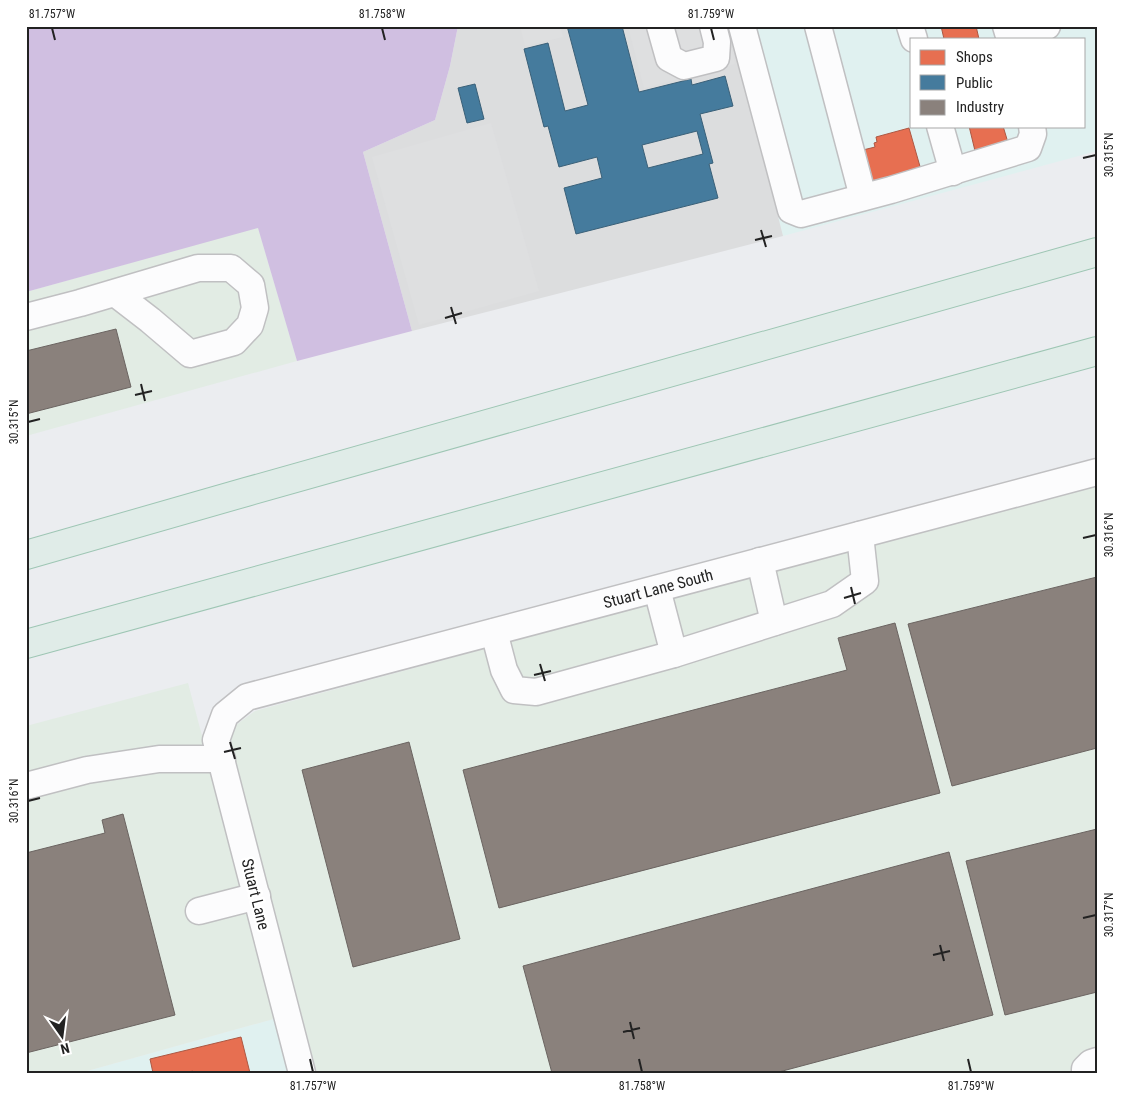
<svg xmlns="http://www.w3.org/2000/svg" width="1123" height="1099" font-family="'Roboto Condensed',sans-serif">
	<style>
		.commercial { fill: #e0f1f0; fill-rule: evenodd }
		.industrial { fill: #e2ece4 }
		.religious { fill: #dcddde }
		.forest { fill: #d0bfe1 }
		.parking { fill: #dedfe0 }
		.shops { fill: #e76f51; stroke: #ac5843 }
		.public { fill: #457b9d; stroke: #3a6078; fill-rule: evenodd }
		.industry { fill: #8a817c; stroke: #6b6461 }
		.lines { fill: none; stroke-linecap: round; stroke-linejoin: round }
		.minor-casing { stroke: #c0c0c2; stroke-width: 29 }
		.highway-casing { stroke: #9ec6b4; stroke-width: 30 }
		.minor { stroke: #fcfcfd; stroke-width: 26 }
		.highway { stroke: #e0ece8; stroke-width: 28 }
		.ticks { fill: none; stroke: #222; stroke-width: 2 }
		.labels { text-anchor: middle; stroke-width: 5; stroke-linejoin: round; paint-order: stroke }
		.street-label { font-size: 16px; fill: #222; stroke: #fff }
		.neatline { fill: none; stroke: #222; stroke-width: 2 }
		.ticks-label { font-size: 12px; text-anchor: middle; fill: #222 }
	</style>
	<rect width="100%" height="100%" fill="#ebedf0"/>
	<!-- commercial -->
	<path class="commercial" d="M730 26H1097V151L783 236ZM912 39H1084V126H912Z
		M277 1018 292 1073H80Z"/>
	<!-- industrial -->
	<path class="industrial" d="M258 227 297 361 26 436V292Z
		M1097 483V1073H317L229 738 236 725 255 711Z
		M188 683 277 1018 80 1073H26V726Z"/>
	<!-- religious -->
	<path class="religious" d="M458 26H730L783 236 412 331 363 152 435 120 450 66Z"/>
	<!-- forest -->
	<path class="forest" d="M26 26H458L450 66 435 120 363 152 412 331 297 361 258 228 26 292Z"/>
	<!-- parking -->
	<path class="parking" d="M520 26H560L563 37 525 46Z
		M628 26H726L735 64 644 88Z
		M491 123 539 291 419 325 372 157Z"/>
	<!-- shops -->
	<path class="shops" d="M941 26H976L979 39H944Z
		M969 126H1003L1009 146 976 155Z
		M909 128 921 170 871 182 859 151 875 147 874 143 877 142 876 137Z
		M241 1037 250 1073H194L193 1071 184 1073H153L150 1059Z"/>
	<!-- public -->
	<path class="public" d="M567 26H622L639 92 691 79 692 85 725 76 733 106 700 114 713 163 709 164 718 198 576 234 564 188 602 178 597 157 559 167 548 126 544 127 524 49 548 43 565 111 588 105ZM697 131 703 154 648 168 642 145Z
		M475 84 484 119 467 123 458 88Z"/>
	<!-- industry -->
	<path class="industry" d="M116 329 131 387 26 414V351Z
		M1097 577V748L952 786 908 624Z
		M895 623 940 793 499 908 463 770 847 670 838 638Z
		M409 742 460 939 353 967 302 770Z
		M123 814 175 1015 26 1053V853L105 833 102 820Z
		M1097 829V992L1005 1015 966 861Z
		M949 852 993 1015 775 1073H552L523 966Z"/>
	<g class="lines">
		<defs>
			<g id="minor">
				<path d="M660 26 669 58 684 66 716 58 717 42 713 26"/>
				<path d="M742 26 791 210 801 214 891 190 1028 148 1033 134 1032 126"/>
				<path d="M818 26 863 197"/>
				<path d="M910 26 914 39"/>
				<path d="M1006 26 1009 36 1047 26"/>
				<path d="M940 126 953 172"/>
				<path d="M26 317 80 303 198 268H231L251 285 255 308 250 325 234 342 190 354 150 320 115 293"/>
				<path d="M760 561 774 622"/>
				<path d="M657 589 674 654"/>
				<path d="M494 632 504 670 514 690 536 692 674 654 832 604 865 581 860 535"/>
				<path d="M26 786 87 770 159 759H222"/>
				<path d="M199 911 257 896"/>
				<path id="s1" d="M302 1073 216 740 225 715 247 697 1097 472"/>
				<path d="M1085 1073V1069L1091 1063 1097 1061"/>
			</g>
			<path id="highway" d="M26 555 246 492 1097 252
				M26 644 1097 351"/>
		</defs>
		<!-- minor casing -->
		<use href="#minor" class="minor-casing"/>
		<!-- highway casing -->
		<use href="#highway" class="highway-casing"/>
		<!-- minor -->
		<use href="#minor" class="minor"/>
		<!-- highway -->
		<use href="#highway" class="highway"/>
	</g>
	<!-- ticks -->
	<path class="ticks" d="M52 28 55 40M382 28 385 40M711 28 714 40M1083 158 1096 155M761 230 766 247M755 240 772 236M451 307 456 324M445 318 462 313M141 384 145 401M135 395 152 391M28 422 40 419M1083 538 1096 535M851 587 855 604M844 598 861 593M540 664 545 681M534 675 551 671M230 742 235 759M224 752 241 748M28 801 40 798M1083 918 1096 915M940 945 944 961M933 955 950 951M630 1022 634 1039M623 1032 640 1028M310 1059 313 1072M639 1059 642 1072M968 1059 971 1072"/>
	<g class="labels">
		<!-- street labels -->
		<g class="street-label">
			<text dy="6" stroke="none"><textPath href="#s1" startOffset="824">Stuart Lane South</textPath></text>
			<text transform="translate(256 894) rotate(76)" y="6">Stuart Lane</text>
		</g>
	</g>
	<!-- border -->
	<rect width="1123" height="1099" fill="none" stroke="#ffffff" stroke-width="55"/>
	<!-- legend -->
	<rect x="910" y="38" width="175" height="90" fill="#ffffff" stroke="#a7a7a7"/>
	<rect x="920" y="50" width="25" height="15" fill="#e76f51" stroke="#a7a7a7"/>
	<text x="956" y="62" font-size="15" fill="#222222">Shops</text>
	<rect x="920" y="75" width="25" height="15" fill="#457b9d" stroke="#a7a7a7"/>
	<text x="956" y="88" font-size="15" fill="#222222">Public</text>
	<rect x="920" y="100" width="25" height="15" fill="#8a817c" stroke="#a7a7a7"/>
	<text x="956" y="112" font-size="15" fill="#222222">Industry</text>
	<!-- north arrow -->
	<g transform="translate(62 1036) rotate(166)" stroke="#ffffff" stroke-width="4" paint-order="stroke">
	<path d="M0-4L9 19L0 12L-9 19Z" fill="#222222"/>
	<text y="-8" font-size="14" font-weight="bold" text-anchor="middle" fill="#222222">N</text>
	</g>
	<rect x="28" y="28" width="1068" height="1044" class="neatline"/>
	<g class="ticks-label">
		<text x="52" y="18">81.757°W</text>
		<text x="382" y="18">81.758°W</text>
		<text x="711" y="18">81.759°W</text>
		<text transform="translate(1109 155) rotate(-90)" y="4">30.315°N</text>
		<text transform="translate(14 422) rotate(-90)" y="4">30.315°N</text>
		<text transform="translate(1109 535) rotate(-90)" y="4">30.316°N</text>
		<text transform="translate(14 801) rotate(-90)" y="4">30.316°N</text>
		<text transform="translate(1109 915) rotate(-90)" y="4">30.317°N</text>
		<text x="313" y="1090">81.757°W</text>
		<text x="642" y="1090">81.758°W</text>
		<text x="971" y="1090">81.759°W</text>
	</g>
</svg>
